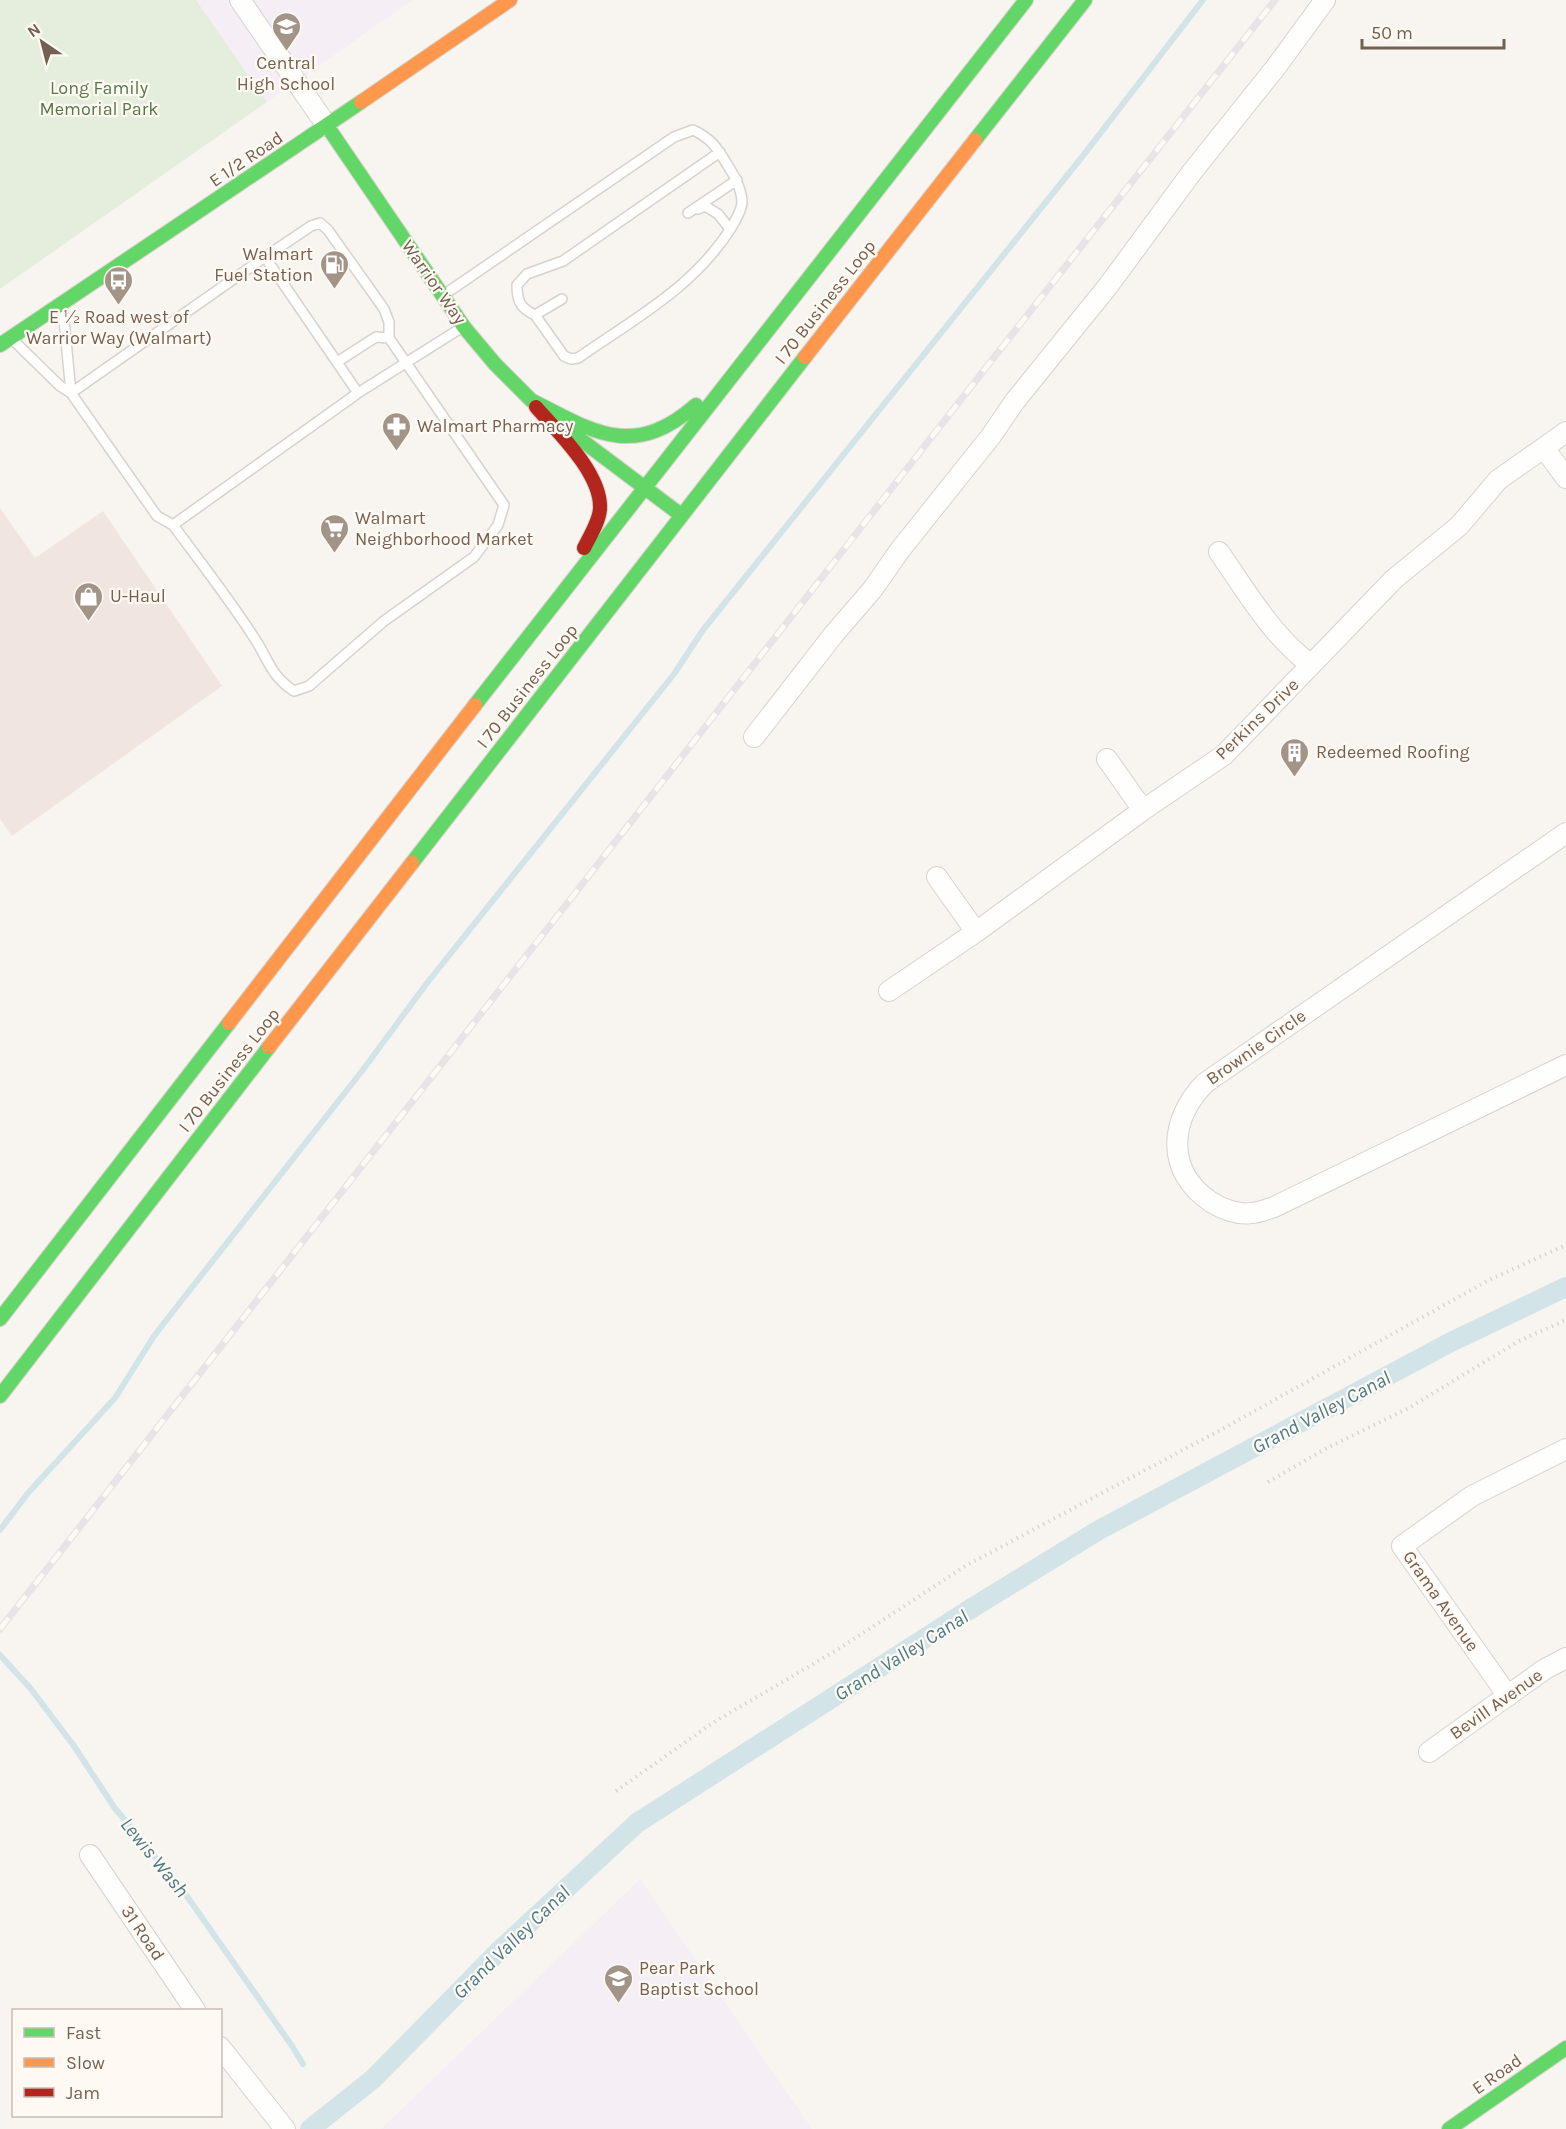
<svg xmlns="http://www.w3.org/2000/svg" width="1566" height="2129" font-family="Karla,sans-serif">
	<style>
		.commercial { fill: #f1e6df }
		.education { fill: #f5eef4 }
		.green { fill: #e5eedc }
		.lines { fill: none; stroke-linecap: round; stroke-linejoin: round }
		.stream { stroke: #d2e4e8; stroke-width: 6 }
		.canal { stroke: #d2e4e8; stroke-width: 20 }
		.lane-casing { stroke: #d7d2ce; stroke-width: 12 }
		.street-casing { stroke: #d7d2ce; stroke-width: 22 }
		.fast-casing { stroke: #d6d1ca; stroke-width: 16 }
		.slow-casing { stroke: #d6d1ca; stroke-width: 16 }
		.jam-casing { stroke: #d6d1ca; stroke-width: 16 }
		.path { stroke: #dad5d0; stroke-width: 4; stroke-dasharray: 1.5 4.5; stroke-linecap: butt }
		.lane { stroke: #fefefd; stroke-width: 9 }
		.street { stroke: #fefefd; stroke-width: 20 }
		.fast { stroke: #63d668; stroke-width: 14 }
		.slow { stroke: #ff974d; stroke-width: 14 }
		.jam { stroke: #b3261e; stroke-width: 14 }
		.rail-casing { stroke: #e6e4e6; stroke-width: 7 }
		.rail { stroke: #fefaf3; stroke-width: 4.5; stroke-dasharray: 14; stroke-linecap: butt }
		.labels { text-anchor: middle; stroke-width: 4.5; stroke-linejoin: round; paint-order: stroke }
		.poi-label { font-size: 18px; fill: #755f50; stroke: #fefaf3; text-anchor: start }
		.park-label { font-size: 18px; fill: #557949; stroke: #fefaf3 }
		.street-label { font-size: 18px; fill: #755f50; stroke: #fefaf3 }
		.water-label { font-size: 20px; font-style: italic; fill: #4c7a86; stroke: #fefaf3 }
	</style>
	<rect width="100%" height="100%" fill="#f8f5f0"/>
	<!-- commercial -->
	<path class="commercial" d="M0 508 35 558 103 511 222 686 12 836 0 819Z"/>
	<!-- education -->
	<path class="education" d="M196 0H413L267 102Z
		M640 1879 812 2129H381Z"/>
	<!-- green -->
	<path class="green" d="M0 0H196L267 102 0 289Z"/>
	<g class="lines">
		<!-- stream -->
		<path class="stream" d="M0 1530 28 1493 115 1398 154 1336 182 1300 362 1071 427 983 674 674 703 630 1082 157 1203 0
			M0 1655 31 1689 74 1746 114 1807 184 1892 292 2046 303 2064"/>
		<!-- canal -->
		<path class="canal" d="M310 2129 373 2079 500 1950 637 1823 972 1608 1099 1530 1451 1342 1566 1287"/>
		<defs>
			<path id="lane" d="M698 209 705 206 718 214 730 229
				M688 213 737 180
				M445 294 674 137 693 130C713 139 719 151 730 169 736 178 742 192 742 203 741 212 735 221 731 228 694 287 634 319 578 358L571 359 564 356 535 315
				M562 299 535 315C520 308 517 301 517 285L527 274 563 261 720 152
				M63 309 71 393
				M13 340 60 386 71 393 157 516 173 525C201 563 230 600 255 639 269 661 271 676 294 691L309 686 384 621 474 557 498 525 504 505 389 338V322L384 309 328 230 320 223 311 226 265 257
				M337 362 376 337 389 338
				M71 393 265 257 358 393
				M173 525 358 393 461 328"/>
			<path id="street" d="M240 0 327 126
				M1544 448 1566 478
				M1219 552C1247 592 1271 635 1311 665
				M754 737 834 634 872 590 900 550 991 436 1015 401 1108 286 1192 172 1276 67 1325 0
				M1107 759 1143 810
				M1566 833 1205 1083C1169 1120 1165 1171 1211 1202 1222 1209 1238 1215 1251 1213 1259 1213 1267 1209 1274 1207L1566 1065
				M937 877 976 932
				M889 991 976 932 1143 810 1224 755 1394 579 1459 526 1498 480 1566 432
				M1508 1696 1402 1546 1472 1496 1566 1449
				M1429 1752 1545 1669 1566 1658
				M90 1855 195 2010
				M220 2047 285 2129"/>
			<path id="fast" d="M327 126 464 327 495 364 531 400 564 427 681 515
				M975 140 1085 0
				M0 345 361 102
				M531 400C595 433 634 459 696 405
				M475 705 1026 0
				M412 863 805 357
				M0 1319 229 1023
				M0 1396 269 1047
				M1449 2129 1566 2048"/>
			<path id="slow" d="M361 102 510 0
				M805 357 975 140
				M229 1023 475 705
				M269 1047 412 863"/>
			<path id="jam" d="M536 407C558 432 602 474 600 509 599 522 590 536 584 548"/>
		</defs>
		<!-- lane casing -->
		<use href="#lane" class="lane-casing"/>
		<!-- street casing -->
		<use href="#street" class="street-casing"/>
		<!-- fast casing -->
		<use href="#fast" class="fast-casing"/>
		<!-- slow casing -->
		<use href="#slow" class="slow-casing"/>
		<!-- jam casing -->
		<use href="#jam" class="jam-casing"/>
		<!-- path -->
		<path class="path" d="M1268 1482 1325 1449 1407 1409 1519 1341 1566 1320
			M616 1791 714 1722 837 1650 967 1565 1226 1427 1489 1280 1566 1245"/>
		<!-- lane -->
		<use href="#lane" class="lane"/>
		<!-- street -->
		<use href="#street" class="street"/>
		<!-- fast -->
		<use href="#fast" class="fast"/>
		<!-- slow -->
		<use href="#slow" class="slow"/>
		<!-- jam -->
		<use href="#jam" class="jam"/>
		<defs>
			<path id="rail" d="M0 1629 988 365 1275 0"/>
		</defs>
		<!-- rail casing -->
		<use href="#rail" class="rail-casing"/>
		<!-- rail -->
		<use href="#rail" class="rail"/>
	</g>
	<!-- icons -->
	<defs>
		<symbol id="school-pin" viewBox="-11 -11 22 30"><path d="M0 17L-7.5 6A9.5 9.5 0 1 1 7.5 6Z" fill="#a39488" stroke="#fefaf3"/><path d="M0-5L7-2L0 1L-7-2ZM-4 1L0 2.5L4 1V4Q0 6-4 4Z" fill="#fff"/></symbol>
		<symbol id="fuel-pin" viewBox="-11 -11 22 30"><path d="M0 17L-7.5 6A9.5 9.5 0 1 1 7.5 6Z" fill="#a39488" stroke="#fefaf3"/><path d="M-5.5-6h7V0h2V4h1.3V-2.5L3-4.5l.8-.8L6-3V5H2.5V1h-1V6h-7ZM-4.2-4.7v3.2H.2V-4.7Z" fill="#fff"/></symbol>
		<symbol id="bus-pin" viewBox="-11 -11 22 30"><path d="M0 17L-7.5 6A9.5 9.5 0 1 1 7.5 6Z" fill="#a39488" stroke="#fefaf3"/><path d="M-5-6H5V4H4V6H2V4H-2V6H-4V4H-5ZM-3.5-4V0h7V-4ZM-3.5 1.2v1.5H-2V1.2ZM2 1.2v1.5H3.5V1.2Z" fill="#fff"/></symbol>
		<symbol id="pharmacy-pin" viewBox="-11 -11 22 30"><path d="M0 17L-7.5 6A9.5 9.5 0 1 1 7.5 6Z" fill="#a39488" stroke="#fefaf3"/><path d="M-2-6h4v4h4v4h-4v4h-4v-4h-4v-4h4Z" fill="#fff"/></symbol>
		<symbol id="supermarket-pin" viewBox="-11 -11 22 30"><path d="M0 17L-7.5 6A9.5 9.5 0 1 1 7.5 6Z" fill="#a39488" stroke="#fefaf3"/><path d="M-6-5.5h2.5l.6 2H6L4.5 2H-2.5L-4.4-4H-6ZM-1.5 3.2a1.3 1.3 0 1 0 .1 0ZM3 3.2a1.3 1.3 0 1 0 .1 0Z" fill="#fff"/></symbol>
		<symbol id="shop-pin" viewBox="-11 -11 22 30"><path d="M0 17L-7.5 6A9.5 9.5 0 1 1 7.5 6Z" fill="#a39488" stroke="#fefaf3"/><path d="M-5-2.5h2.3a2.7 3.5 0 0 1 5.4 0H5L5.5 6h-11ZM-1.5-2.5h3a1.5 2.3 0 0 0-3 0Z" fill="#fff"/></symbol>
		<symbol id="building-pin" viewBox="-11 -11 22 30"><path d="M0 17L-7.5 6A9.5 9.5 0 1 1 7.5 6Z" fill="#a39488" stroke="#fefaf3"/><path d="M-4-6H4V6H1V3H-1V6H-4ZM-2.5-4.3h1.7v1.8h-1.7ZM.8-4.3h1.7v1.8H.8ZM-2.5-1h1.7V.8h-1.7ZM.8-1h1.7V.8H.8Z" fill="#fff"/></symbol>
	</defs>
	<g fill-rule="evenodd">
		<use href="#school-pin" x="270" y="10" width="33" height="45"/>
		<use href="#fuel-pin" x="318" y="248" width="33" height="45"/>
		<use href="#bus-pin" x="102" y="264" width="33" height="45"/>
		<use href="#pharmacy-pin" x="380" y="410" width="33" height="45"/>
		<use href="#supermarket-pin" x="318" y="512" width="33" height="45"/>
		<use href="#shop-pin" x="72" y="580" width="33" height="45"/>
		<use href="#building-pin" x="1278" y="736" width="33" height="45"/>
		<use href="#school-pin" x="602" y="1962" width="33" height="45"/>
	</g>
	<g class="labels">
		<!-- poi labels -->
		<g class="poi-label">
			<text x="286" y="69" text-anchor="middle">Central<tspan x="286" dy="21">High School</tspan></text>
			<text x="313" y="260" text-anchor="end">Walmart<tspan x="313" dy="21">Fuel Station</tspan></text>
			<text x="119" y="323" text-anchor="middle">E ½ Road west of<tspan x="119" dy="21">Warrior Way (Walmart)</tspan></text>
			<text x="417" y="432">Walmart Pharmacy</text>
			<text x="355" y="524">Walmart<tspan x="355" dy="21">Neighborhood Market</tspan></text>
			<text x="110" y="602">U-Haul</text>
			<text x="1316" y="758">Redeemed Roofing</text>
			<text x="639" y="1974">Pear Park<tspan x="639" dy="21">Baptist School</tspan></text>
		</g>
		<!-- park labels -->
		<g class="park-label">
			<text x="99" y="94">Long Family<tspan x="99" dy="21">Memorial Park</tspan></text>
		</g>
		<!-- street labels -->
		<g class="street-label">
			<text transform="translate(246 159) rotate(-34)" y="6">E 1/2 Road</text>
			<text transform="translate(434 282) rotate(55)" y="6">Warrior Way</text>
			<text transform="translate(825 302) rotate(-52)" y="6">I 70 Business Loop</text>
			<text transform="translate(527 686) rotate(-52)" y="6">I 70 Business Loop</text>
			<text transform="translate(1257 719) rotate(-44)" y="6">Perkins Drive</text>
			<text transform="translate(1256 1047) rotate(-35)" y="6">Brownie Circle</text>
			<text transform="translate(229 1070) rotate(-52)" y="6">I 70 Business Loop</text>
			<text transform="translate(1441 1601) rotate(55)" y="6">Grama Avenue</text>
			<text transform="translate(1496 1704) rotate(-35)" y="6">Bevill Avenue</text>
			<text transform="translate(143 1933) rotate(56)" y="6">31 Road</text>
			<text transform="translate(1497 2074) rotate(-35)" y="6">E Road</text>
		</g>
		<!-- water labels -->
		<g class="water-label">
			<text transform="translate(1321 1412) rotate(-28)" y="7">Grand Valley Canal</text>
			<text transform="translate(901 1655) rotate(-32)" y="7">Grand Valley Canal</text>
			<text transform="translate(155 1857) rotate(51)" y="7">Lewis Wash</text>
			<text transform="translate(511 1942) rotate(-44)" y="7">Grand Valley Canal</text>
		</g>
	</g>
	<!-- legend -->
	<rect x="12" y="2009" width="210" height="108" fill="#fefaf3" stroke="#c7bcb2" stroke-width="1.5"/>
	<rect x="24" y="2028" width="30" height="9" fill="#63d668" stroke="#c7bcb2" stroke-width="1.5"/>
	<text x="66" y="2039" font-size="18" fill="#755f50">Fast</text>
	<rect x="24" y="2058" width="30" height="9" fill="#ff974d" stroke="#c7bcb2" stroke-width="1.5"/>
	<text x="66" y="2069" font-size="18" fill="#755f50">Slow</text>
	<rect x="24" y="2088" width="30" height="9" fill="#b3261e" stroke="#c7bcb2" stroke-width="1.5"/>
	<text x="66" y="2099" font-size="18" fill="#755f50">Jam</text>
	<!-- north arrow -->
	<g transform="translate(42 42) rotate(325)" stroke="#fefaf3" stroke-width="4.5" paint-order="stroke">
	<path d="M0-4.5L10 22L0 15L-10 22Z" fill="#755f50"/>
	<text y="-9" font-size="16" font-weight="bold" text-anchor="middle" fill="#755f50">N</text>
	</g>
	<!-- scale -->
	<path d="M1362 39v9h142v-9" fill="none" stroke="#755f50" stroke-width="3"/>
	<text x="1371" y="39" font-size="18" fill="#755f50" stroke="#fefaf3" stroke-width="4.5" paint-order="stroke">50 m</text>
</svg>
